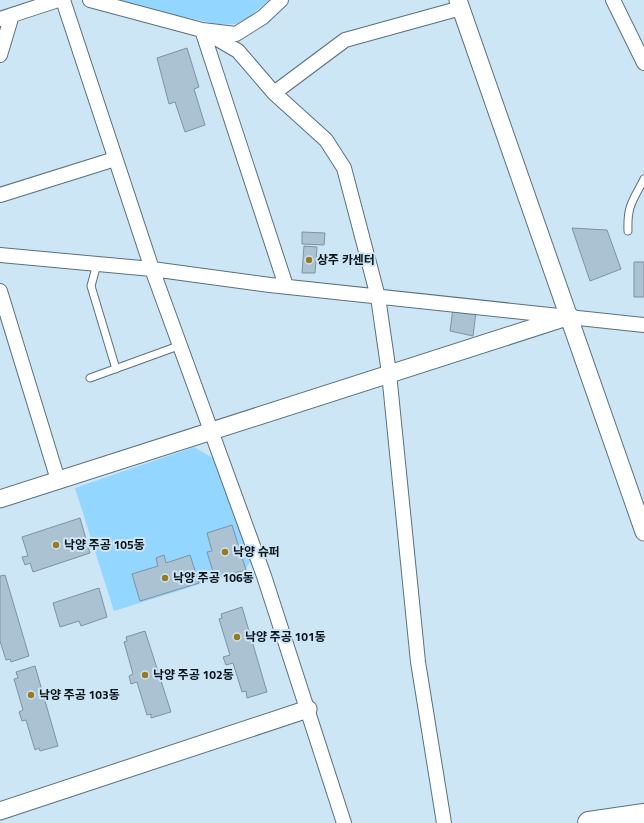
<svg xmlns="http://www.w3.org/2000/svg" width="644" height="823" font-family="'Titillium Web','Noto Sans KR',sans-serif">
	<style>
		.green { fill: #93d6ff }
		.building { fill: #abc2d2; stroke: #7d93a2 }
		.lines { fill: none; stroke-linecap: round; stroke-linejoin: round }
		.service-casing { stroke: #5a707e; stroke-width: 9 }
		.minor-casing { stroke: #5a707e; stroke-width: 16 }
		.tertiary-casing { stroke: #5a707e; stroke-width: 19 }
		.primary-casing { stroke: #5a707e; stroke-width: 24 }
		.service { stroke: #fff; stroke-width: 7 }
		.minor { stroke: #fff; stroke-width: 14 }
		.tertiary { stroke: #fff; stroke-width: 17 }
		.primary { stroke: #fff; stroke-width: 22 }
		.poi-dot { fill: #9a7923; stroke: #cde6f6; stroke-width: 1.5 }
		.labels { text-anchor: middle; stroke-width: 4; stroke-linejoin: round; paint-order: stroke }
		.poi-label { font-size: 12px; font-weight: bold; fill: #0c151a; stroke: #cde6f6; text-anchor: start }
	</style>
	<rect width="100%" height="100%" fill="#cde6f6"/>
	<!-- green -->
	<path class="green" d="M104 0H269L249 17 236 24H217Z
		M194 447 218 461 252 559 245 570 114 611 75 488Z"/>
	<!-- building -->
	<path class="building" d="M187 48 199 87 194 89 205 125 185 132 175 102 169 104 157 58Z
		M572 228 607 230 621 269 590 281Z
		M302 232 325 233 324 245 302 244Z
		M304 246 317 247 315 273H302Z
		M634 262H644V297H634Z
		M453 308 476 312 473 336 450 331Z
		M80 518 90 553 33 572 30 563 25 565 22 557 28 556 22 537Z
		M232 525 246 570 215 578 207 552 212 551 207 533Z
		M164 555 166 563 190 555 199 583 140 601 132 574 158 566 156 558Z
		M5 575 29 656 11 662 10 659 6 660 0 641V576Z
		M99 588 107 617 81 626 79 621 60 627 53 603Z
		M242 607 267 692 247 698 246 691 242 692 233 663 226 665 223 657 230 655 219 619 222 618 221 614Z
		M145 631 171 712 151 718V714L147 715 137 682 131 684 129 676 133 674 124 642 127 641 126 637Z
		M35 666 58 746 40 751 39 748 35 750 26 720 22 721 19 712 23 710 14 679 18 678 16 672Z"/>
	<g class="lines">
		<defs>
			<path id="service" d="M628 231C627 205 633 201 644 179
				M97 264 91 286 116 369
				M90 378 181 345"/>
			<path id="minor" d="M63 0 152 269 264 576 344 823
				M90 0 202 30 238 51 274 93 326 140 344 168 378 297 389 373 418 662 444 823
				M281 0 263 17 236 34 202 30 286 286
				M613 0 644 63
				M0 19 58 0
				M0 55 12 15
				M274 93 345 40 461 8
				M0 195 115 159
				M0 255 152 269 270 285 644 325
				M0 291 58 480"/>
			<path id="tertiary" d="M458 0 644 532
				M0 499 570 316
				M0 811 308 709"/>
			<path id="primary" d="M589 823 644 815"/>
		</defs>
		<!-- service casing -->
		<use href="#service" class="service-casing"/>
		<!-- minor casing -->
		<use href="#minor" class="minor-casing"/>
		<!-- tertiary casing -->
		<use href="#tertiary" class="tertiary-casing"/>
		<!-- primary casing -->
		<use href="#primary" class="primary-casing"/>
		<!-- service -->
		<use href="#service" class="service"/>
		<!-- minor -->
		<use href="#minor" class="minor"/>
		<!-- tertiary -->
		<use href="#tertiary" class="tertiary"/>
		<!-- primary -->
		<use href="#primary" class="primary"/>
	</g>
	<!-- markers -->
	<g class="poi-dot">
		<circle cx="309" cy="260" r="4"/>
		<circle cx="56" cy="545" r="4"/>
		<circle cx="225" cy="552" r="4"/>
		<circle cx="165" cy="578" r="4"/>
		<circle cx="237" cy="637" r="4"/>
		<circle cx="145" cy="675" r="4"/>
		<circle cx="31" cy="695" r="4"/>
	</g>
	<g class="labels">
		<!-- poi labels -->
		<g class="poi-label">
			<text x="317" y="264">상주 카센터</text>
			<text x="64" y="549">낙양 주공 105동</text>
			<text x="233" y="556">낙양 슈퍼</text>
			<text x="173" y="582">낙양 주공 106동</text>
			<text x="245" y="641">낙양 주공 101동</text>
			<text x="153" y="679">낙양 주공 102동</text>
			<text x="39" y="699">낙양 주공 103동</text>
		</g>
	</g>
</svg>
